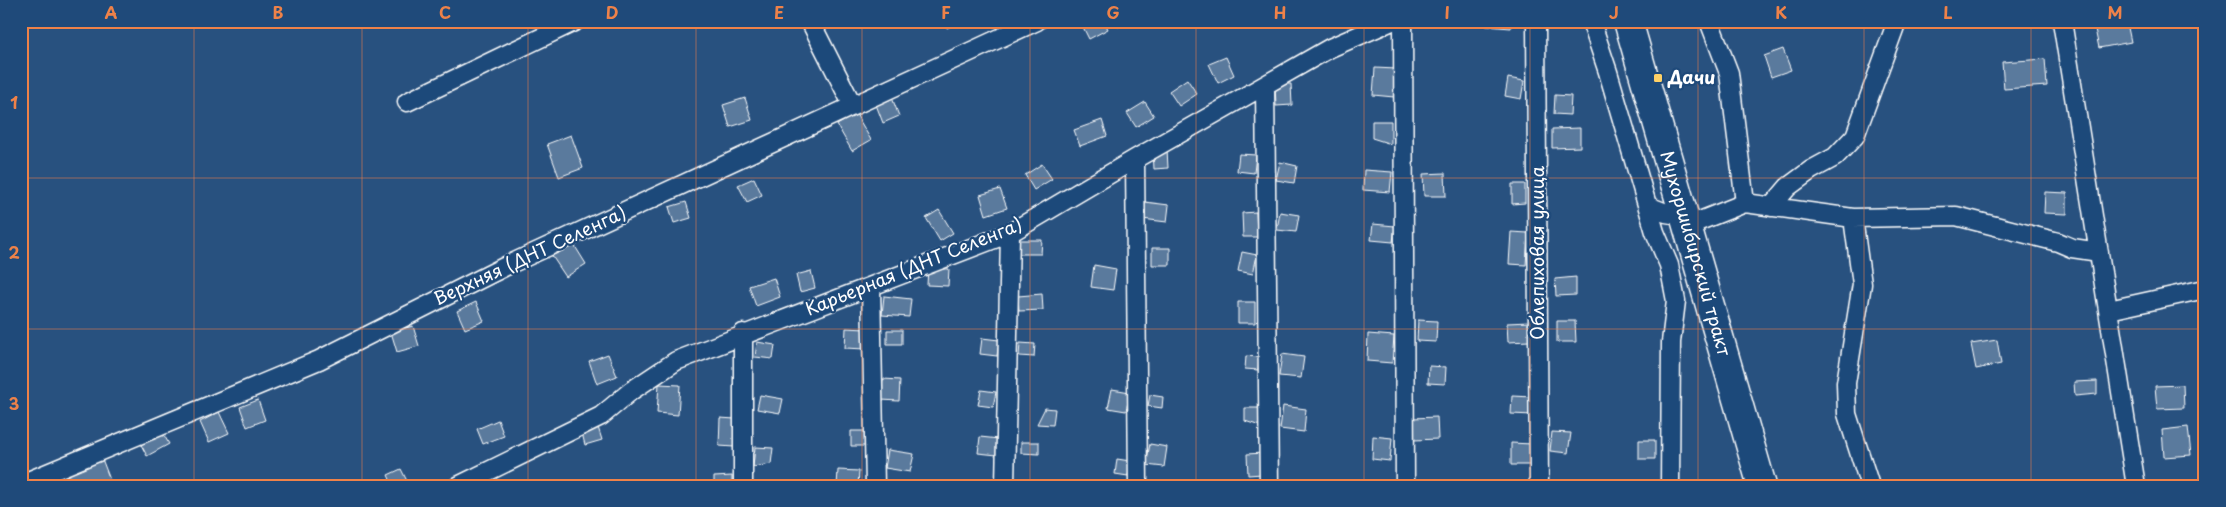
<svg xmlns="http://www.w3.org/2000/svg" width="2226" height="507" font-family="'Playpen Sans',sans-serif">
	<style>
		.building { fill: #5a7a9d; stroke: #fff }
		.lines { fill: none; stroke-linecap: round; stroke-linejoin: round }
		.street-casing { stroke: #fff; stroke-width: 21 }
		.primary-casing { stroke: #fff; stroke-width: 31 }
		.street { stroke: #1f4a7a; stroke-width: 18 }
		.primary { stroke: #1f4a7a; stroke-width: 28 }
		.grid { fill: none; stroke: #ee8249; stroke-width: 1; stroke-opacity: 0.55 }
		.poi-dot { fill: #ffd166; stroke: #1f4a7a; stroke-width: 2 }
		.labels { text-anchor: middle; stroke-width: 4.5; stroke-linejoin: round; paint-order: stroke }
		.poi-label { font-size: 18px; font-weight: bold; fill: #fff; stroke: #1f4a7a; text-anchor: start }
		.street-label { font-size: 18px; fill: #fff; stroke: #1f4a7a }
		.neatline { fill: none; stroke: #ee8249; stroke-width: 2 }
		.grid-label { font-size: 16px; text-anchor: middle; font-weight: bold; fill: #ee8249 }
	</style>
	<rect width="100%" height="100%" fill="#28517f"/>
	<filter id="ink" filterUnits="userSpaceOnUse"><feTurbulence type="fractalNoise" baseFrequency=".02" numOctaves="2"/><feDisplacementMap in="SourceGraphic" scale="10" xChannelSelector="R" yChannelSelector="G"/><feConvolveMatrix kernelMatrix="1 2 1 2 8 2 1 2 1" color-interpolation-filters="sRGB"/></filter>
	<g filter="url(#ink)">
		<!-- building -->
		<path class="building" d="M944 21H960L947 28Z
			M1080 21H1104L1108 29 1089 39Z
			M1116 21H1130L1118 27Z
			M1486 21H1512L1511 28 1486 26Z
			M2127 23 2131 42 2099 48 2095 29Z
			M1783 49 1791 70 1771 77 1764 56Z
			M1226 57 1234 75 1218 83 1209 64Z
			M2045 59 2047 86 2004 89 2002 62Z
			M1375 68 1396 69 1394 97 1373 95Z
			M1508 78 1524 81 1521 99 1505 96Z
			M1187 79 1197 94 1179 106 1169 91Z
			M1275 84H1291L1292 105 1276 106Z
			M891 95 899 116 883 123 875 102Z
			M1555 95 1571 96 1570 115 1554 114Z
			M745 98 752 120 730 127 723 105Z
			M1145 102 1154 116 1136 127 1127 113Z
			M856 114 871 140 852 151 837 125Z
			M1102 120 1107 136 1080 146 1074 130Z
			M1372 121H1391V144L1372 138Z
			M1580 128V147L1552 148V129Z
			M571 135 583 168 559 177 547 144Z
			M1167 149 1168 168 1154 169 1153 150Z
			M1239 154 1256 155 1254 173 1237 171Z
			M1280 162 1297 166 1294 183 1276 180Z
			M1042 164 1052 179 1034 190 1025 175Z
			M1364 170 1392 172 1390 192 1363 190Z
			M1445 173 1446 196H1424L1423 174Z
			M754 178 762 195 747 202 738 185Z
			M1512 184H1525V203L1512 204Z
			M1000 189 1007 208 986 215 980 195Z
			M2045 192 2067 193V214L2044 213Z
			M686 202 691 218 674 223 669 207Z
			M1145 202 1169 205 1167 222 1142 219Z
			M939 210 953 233 940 241 926 218Z
			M1256 212 1257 237H1243L1242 213Z
			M1280 212 1299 215 1296 232 1277 230Z
			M1373 224 1395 226 1393 242 1371 240Z
			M1511 232 1528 233 1526 265 1509 264Z
			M1019 240H1042L1041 254H1019Z
			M573 243 586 264 566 277 552 256Z
			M1152 248H1170V265H1152Z
			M1242 252 1257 255 1253 274 1238 271Z
			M1094 265 1116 269 1113 290 1091 287Z
			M928 268 949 269 948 286 927 285Z
			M811 271 815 288 800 292 796 275Z
			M1576 277V295L1556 296 1555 279Z
			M774 278 780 297 756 306 749 286Z
			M1042 294 1043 310 1019 311 1018 296Z
			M884 296 911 299 909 317 882 315Z
			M476 302 484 321 465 329 457 311Z
			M1238 302H1255V323H1238Z
			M1418 320 1437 321 1436 342 1417 341Z
			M1557 321H1575L1576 342H1557Z
			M1529 322V341L1508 342 1507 323Z
			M413 326 419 346 397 352 391 332Z
			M846 328 866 329 865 349 845 348Z
			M887 330H902V344H887Z
			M1368 334 1394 336 1392 363 1367 361Z
			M982 338 999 340 997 356 980 354Z
			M1997 340 2001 364 1976 369 1971 344Z
			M757 342 775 345 773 359 755 357Z
			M1020 343 1035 344 1034 357 1019 356Z
			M608 354 617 376 597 384 589 361Z
			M1282 354 1304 357 1301 378 1279 376Z
			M1246 356 1259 357 1258 370 1245 369Z
			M1429 366 1446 367 1445 384 1428 383Z
			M883 379 900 380 899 401 881 400Z
			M2097 381V394L2075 396 2074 382Z
			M659 384 680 385 678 415 657 413Z
			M2183 385 2184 408 2157 409 2155 386Z
			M1112 389 1130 392 1126 411 1108 408Z
			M981 390 996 392 993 407 978 405Z
			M760 395 783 399 780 413 757 409Z
			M1150 395 1163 397 1162 408 1148 406Z
			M1512 396 1533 397V415L1511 414Z
			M258 400 265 420 247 427 240 407Z
			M1283 406 1306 409 1304 432 1280 429Z
			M1045 408 1055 409 1053 425 1037 424Z
			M1245 408H1260V426L1245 421Z
			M219 412 229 433 209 442 200 422Z
			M1437 417 1438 439 1414 440 1413 418Z
			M720 418 735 419 734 447 719 446Z
			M498 420 504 436 483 444 477 429Z
			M597 424 602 440 585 445 581 429Z
			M2188 427 2191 455 2164 457 2162 430Z
			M160 428 169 444 147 456 138 439Z
			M851 431H867V446H851Z
			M1552 432 1571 433 1568 453 1550 451Z
			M1373 436 1392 438 1390 461 1372 459Z
			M980 437 999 439 997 455 978 453Z
			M1639 440H1655V459H1639Z
			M1021 442H1039V454L1021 453Z
			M1511 443 1532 444 1531 465H1511Z
			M1150 444 1167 447 1164 467 1146 465Z
			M755 447 773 448 771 464 753 467Z
			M888 450 914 454 910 472 885 468Z
			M1262 453V474L1248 475 1247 454Z
			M102 459 112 485 68 486 63 473Z
			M1117 459 1130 461 1128 476 1115 474Z
			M401 469 408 483 400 486H393L388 475Z
			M838 470 859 471 858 486H837Z
			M732 476V486H714V477Z"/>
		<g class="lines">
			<defs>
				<path id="street" d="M810 21 853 106
					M1403 21 1405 486
					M1536 21 1539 486
					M1591 21 1608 72 1655 232 1669 265 1676 301 1671 342 1670 486
					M1709 21 1729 73 1745 203
					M2062 21 2136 486
					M1265 85 1269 486
					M407 102 576 21
					M1135 159 1138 486
					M1648 206 1666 213 1684 216
					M1771 207 1788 187 1811 170 1835 157 1855 136 1897 21
					M1853 218 1862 284 1846 383 1847 414 1870 486
					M1687 226 1745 203 1853 218 1956 216 2058 242 2072 248 2099 252
					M871 287 875 486
					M2109 310 2205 289
					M21 484 319 360 508 265 1037 21
					M458 486 601 416 631 391 676 361 1010 233 1135 159 1330 48 1392 21
					M743 486V333
					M1005 486 1010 233"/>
				<g id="primary">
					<path id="s1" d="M1628 21 1762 486"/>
				</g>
			</defs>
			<!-- street casing -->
			<use href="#street" class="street-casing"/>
			<!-- primary casing -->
			<use href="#primary" class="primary-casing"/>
			<!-- street -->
			<use href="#street" class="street"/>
			<!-- primary -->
			<use href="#primary" class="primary"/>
		</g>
	</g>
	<!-- grid -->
	<path class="grid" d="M194 21V486M362 21V486M528 21V486M696 21V486M862 21V486M1030 21V486M1196 21V486M1364 21V486M1530 21V486M1698 21V486M1864 21V486M2031 21V486M21 178H2205M21 329H2205"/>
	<!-- markers -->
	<rect class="poi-dot" x="1653" y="73" width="10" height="10" rx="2.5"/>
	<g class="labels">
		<!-- poi labels -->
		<g class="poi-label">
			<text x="1668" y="84">Дачи</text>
		</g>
		<!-- street labels -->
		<g class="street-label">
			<text transform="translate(1538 253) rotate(-90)" y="6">Облепиховая улица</text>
			<text dy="6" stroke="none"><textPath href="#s1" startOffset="242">Мухоршибирский тракт</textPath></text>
			<text transform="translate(530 256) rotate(-25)" y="6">Верхняя (ДНТ Селенга)</text>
			<text transform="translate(914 267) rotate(-22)" y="6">Карьерная (ДНТ Селенга)</text>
		</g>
	</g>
	<!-- margin -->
	<rect width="2226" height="507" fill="none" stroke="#1f4a7a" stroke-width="55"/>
	<rect x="28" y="28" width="2170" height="452" class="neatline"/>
	<g class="grid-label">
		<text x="111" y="19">A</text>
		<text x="278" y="19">B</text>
		<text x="445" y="19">C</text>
		<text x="612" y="19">D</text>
		<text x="779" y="19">E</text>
		<text x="946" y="19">F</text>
		<text x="1113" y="19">G</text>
		<text x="1280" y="19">H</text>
		<text x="1447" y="19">I</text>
		<text x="1614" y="19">J</text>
		<text x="1781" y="19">K</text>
		<text x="1948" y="19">L</text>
		<text x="2115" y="19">M</text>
		<text x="14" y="109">1</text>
		<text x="14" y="259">2</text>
		<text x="14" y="410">3</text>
	</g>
</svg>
